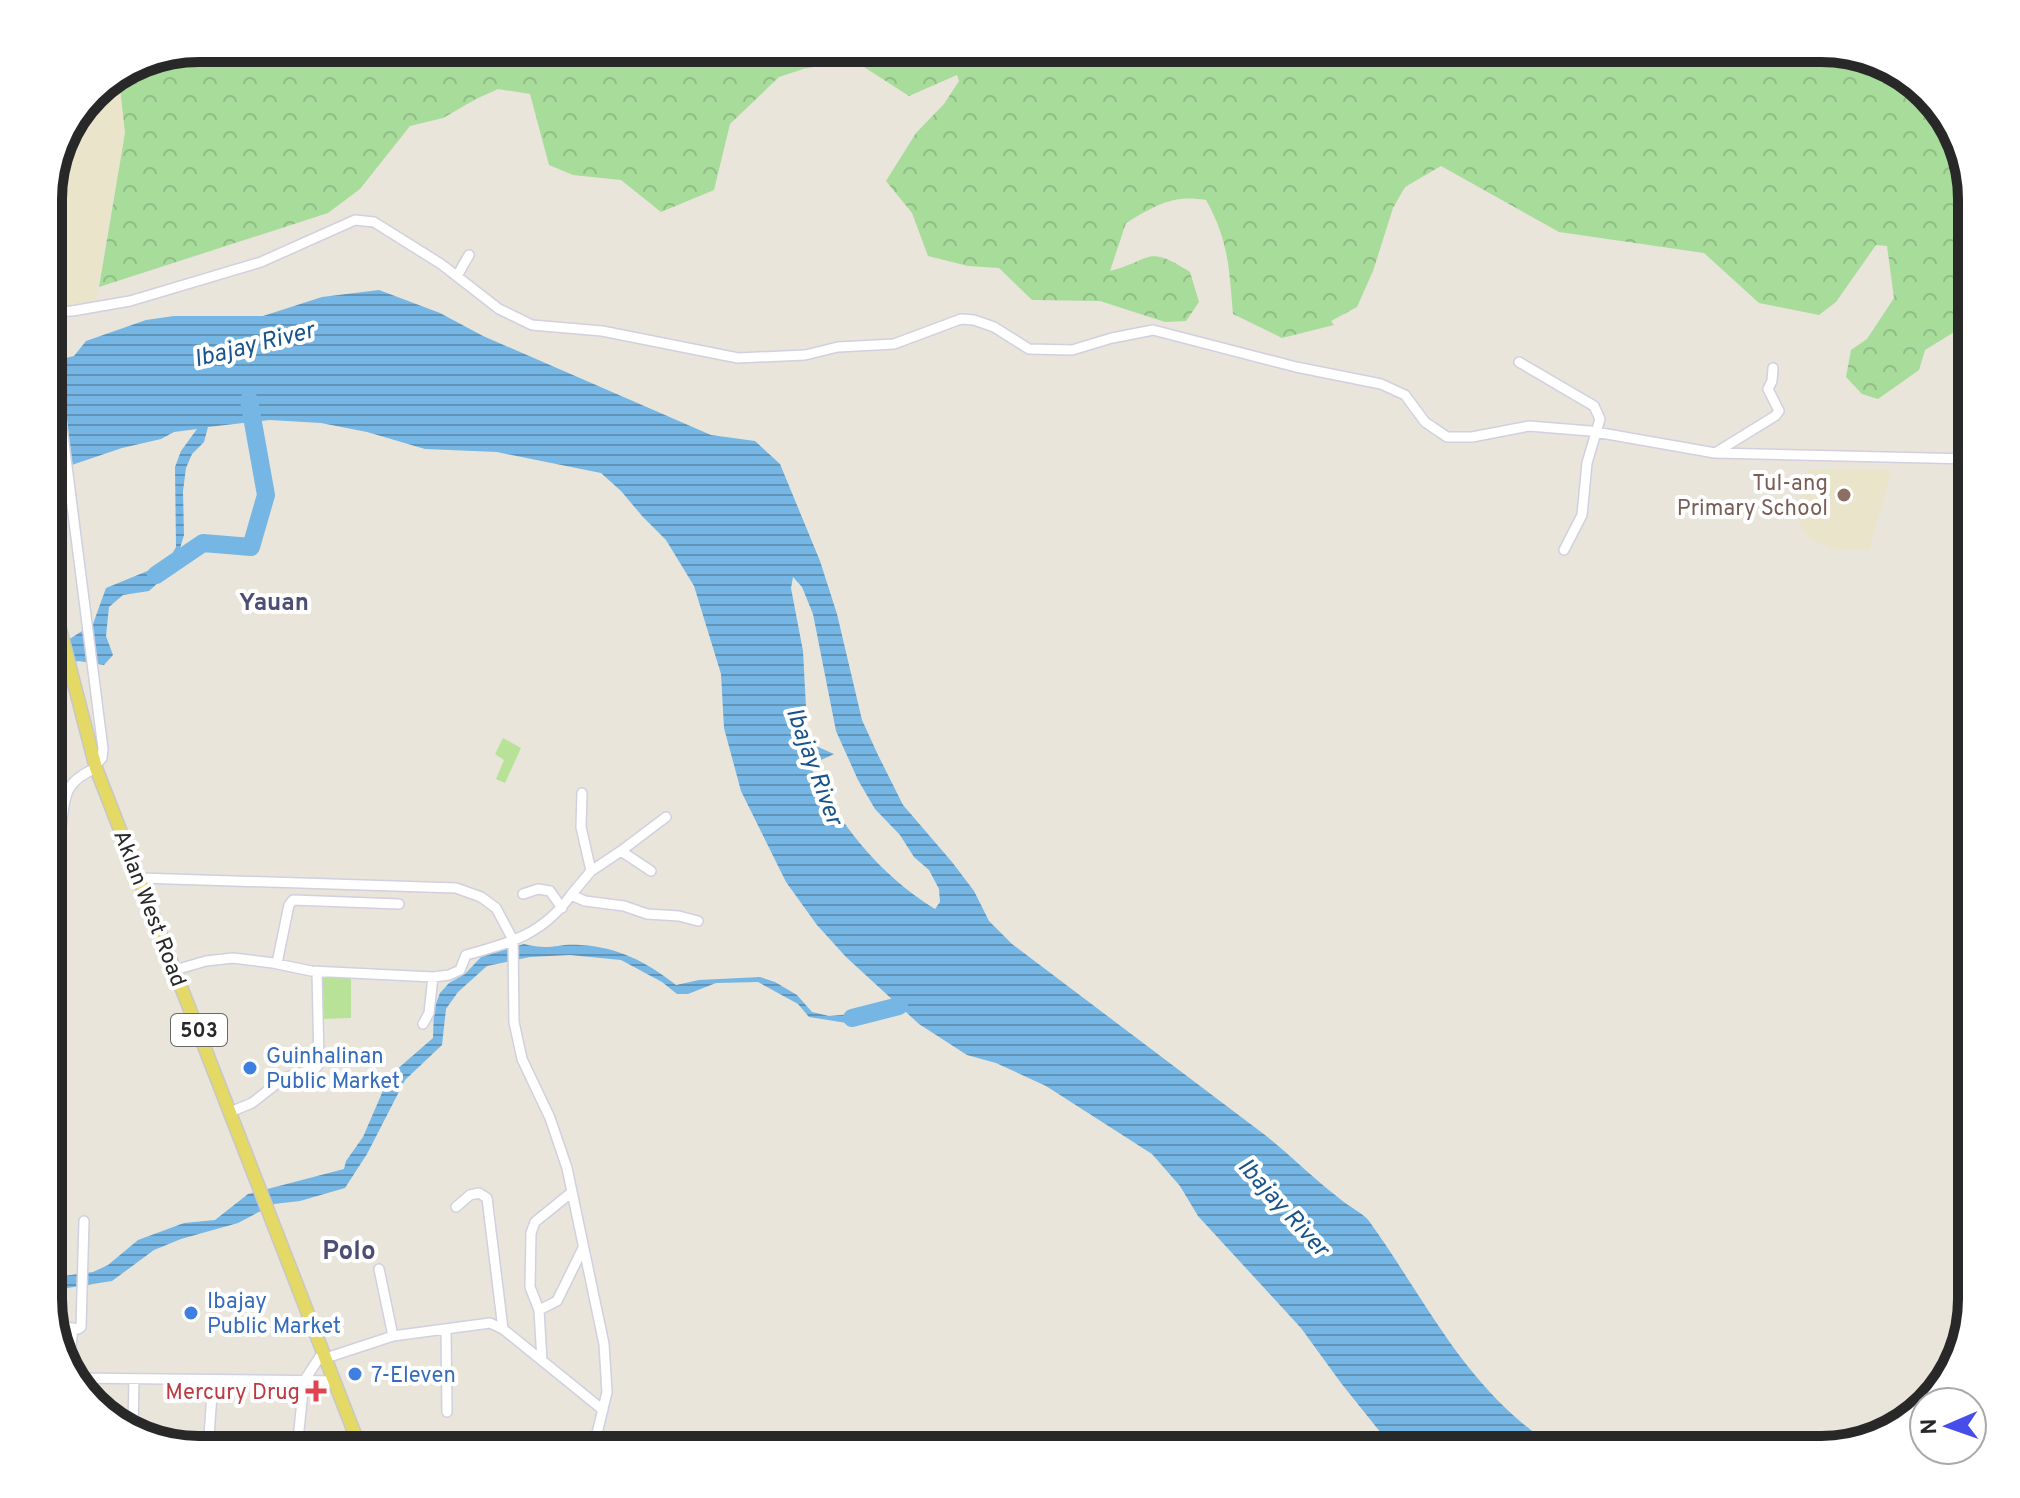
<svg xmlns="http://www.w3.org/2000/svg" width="2020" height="1498" font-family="Overpass,sans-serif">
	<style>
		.education { fill: #eae4ca }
		.forest { fill: url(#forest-crowns) }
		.pitch { fill: #b8e297 }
		.water { fill: url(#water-rules); fill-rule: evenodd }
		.pier { fill: #e9e5da }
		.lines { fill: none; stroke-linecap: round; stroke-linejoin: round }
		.river { stroke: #75b6e4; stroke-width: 18 }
		.minor-casing { stroke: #d0d0e0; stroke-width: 12 }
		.major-casing { stroke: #c7c7c7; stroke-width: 15 }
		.minor { stroke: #fff; stroke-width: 9 }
		.major { stroke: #e4d964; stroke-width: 12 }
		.education-dot { fill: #8d6e63; stroke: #fff; stroke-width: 3 }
		.shop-dot { fill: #3f7fe0; stroke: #fff; stroke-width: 3 }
		.health-dot { fill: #e0444e; stroke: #fff; stroke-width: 3 }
		.labels { text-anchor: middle; stroke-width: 8; stroke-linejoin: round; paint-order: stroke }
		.shield { fill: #fff; stroke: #686868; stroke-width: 2 }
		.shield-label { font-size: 20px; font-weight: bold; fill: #282828 }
		.education-label { font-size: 22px; fill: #785e54; stroke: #fff; text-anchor: end }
		.street-label { font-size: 22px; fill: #282828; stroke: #fff }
		.shop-label { font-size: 22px; fill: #366cbe; stroke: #fff; text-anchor: start }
		.health-label { font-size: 22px; fill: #be3a42; stroke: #fff; text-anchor: end }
		.water-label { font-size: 24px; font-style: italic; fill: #18538c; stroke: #fff }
		.neighbourhood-label { font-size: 24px; font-weight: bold; fill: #4c4e74; stroke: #fff }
		.quarter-label { font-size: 26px; font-weight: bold; fill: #4c4e74; stroke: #fff }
		.rim { fill: none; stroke: #282828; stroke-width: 10 }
	</style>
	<defs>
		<pattern id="forest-crowns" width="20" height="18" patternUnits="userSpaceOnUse" patternTransform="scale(2)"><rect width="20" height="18" fill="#a7dc9a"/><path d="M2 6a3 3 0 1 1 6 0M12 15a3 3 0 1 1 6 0" fill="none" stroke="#90bd85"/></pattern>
		<pattern id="water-rules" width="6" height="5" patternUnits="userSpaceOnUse" patternTransform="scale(2)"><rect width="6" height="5" fill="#75b6e4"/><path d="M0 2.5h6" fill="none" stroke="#6094b9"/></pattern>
	</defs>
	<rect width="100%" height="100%" fill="#e9e5da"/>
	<!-- education -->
	<path class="education" d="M119 78 125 133 95 303 51 307 48 306V189L63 133 99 86Z
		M1808 470H1892L1869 550 1832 549 1809 538 1798 521Z"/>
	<!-- forest -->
	<path class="forest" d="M199 48H1821L1913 80 1957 133 1972 199V321L1925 350 1919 370 1878 399 1862 394 1846 377 1851 350 1867 339 1894 298 1887 246 1876 245 1836 302 1819 315 1759 303 1704 253 1559 232 1441 166 1405 187 1393 208 1373 271 1357 307 1331 321 1334 325 1282 338 1233 314C1229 269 1229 241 1206 200 1173 194 1154 206 1126 223L1110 271C1154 260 1145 244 1190 272L1199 302 1186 321 1165 322 1100 301 1032 300 999 268 968 266 928 256 912 213 886 181 916 133 944 104 959 81 957 75 909 96 853 60 803 69 779 77 730 124 714 190 661 212 621 180 573 175 549 165 530 94 498 89 476 99 443 118 410 126 360 189 328 213 99 287 125 133 119 78Z"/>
	<!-- pitch -->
	<path class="pitch" d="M503 738 521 748 505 783 496 779 504 760 495 754Z
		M320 974 351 975V1018L321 1019Z"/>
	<!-- water -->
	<path class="water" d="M379 290 440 313 483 336 711 435 755 441 780 464 820 561 837 614 862 720 878 755 903 805 952 862 974 891 989 921 1012 944 1265 1135C1291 1156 1314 1179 1340 1199 1349 1207 1362 1212 1369 1221 1430 1306 1466 1391 1559 1450H1401L1381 1433 1341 1383 1301 1328 1198 1216 1180 1186 1152 1154 1046 1086 996 1063 967 1055 919 1024 846 957 817 925 786 882 741 791 724 728 721 674 694 586 666 540 643 517 621 491 601 473 497 452 425 449 367 432 321 423 270 420 208 427 204 442 192 454 186 468 183 491 184 535 174 568 149 591 123 595 109 607 106 636 113 655 104 665 79 661 48 666V650L54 649 93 624 106 588 167 563 176 547 175 467 181 451 197 429 174 432 161 439 122 448 48 473V362L74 356 86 341 146 320 174 316H263L322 297ZM793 577 802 587 813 614 836 731 858 780 875 809 900 835 914 857 929 870 939 889 940 902 935 909C878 874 837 821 808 762L819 761 834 754 816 746 807 726 803 651 791 588Z
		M524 944C551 951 557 943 580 945 618 947 647 962 676 985L699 980 760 977 775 982 797 995 812 1012 829 1016 875 1012 878 1014 853 1024 809 1017 798 1004 758 982 716 983 688 994H677L662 982 621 960 570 955 530 957 487 966 458 992 446 1009 442 1045 405 1080 367 1154 345 1188 300 1201 274 1204 238 1223 181 1239 154 1250 112 1281 48 1291V1278L93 1272 108 1265 138 1240 184 1223 215 1220 248 1194 344 1169 346 1161 363 1137 385 1086 395 1071 433 1038 434 1009 440 993 449 983 465 974 482 956Z"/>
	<!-- pier -->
	<path class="pier" d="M59 355 73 469 61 473 48 373V358Z"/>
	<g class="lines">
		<!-- river -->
		<path class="river" d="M156 575 203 543 251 547 266 495 249 400
			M852 1018 899 1006"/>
		<defs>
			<path id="minor" d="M457 276 469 255
				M48 312 72 311 130 301 261 262 355 220 374 222 441 264 499 309 532 325 602 331 738 358 805 355 838 347 894 344 961 319 974 320 994 327 1029 349 1072 350 1112 338 1153 330 1296 367 1381 384 1405 395 1425 422 1447 437H1472L1529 426 1590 431 1715 453 1972 459
				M48 317 103 749 102 758 95 766
				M1519 362 1594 406 1600 419 1587 463 1582 515 1564 550
				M1715 453 1775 416 1779 411 1768 389 1772 381 1773 368
				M582 793 581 827 591 871
				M60 835C66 801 59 784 96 768
				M621 851 666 817
				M140 878 456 888 481 897 496 908 513 940 514 1022 522 1059 550 1118 567 1168 604 1344 607 1392 593 1450
				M523 894 538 889 550 891 562 908
				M571 895 591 871 621 851 651 871
				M277 963 289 905 293 900 399 904
				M175 970 206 961 233 958 273 963 311 971 433 977 449 975 460 970 466 955C511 943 543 934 571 895L585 901 624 906 647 914 679 916 698 921
				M423 1024 429 1013 433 977
				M230 1112 252 1103 284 1078 316 1068 319 1064 317 971
				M456 1207 470 1195 479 1193 487 1198 503 1329
				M379 1269 393 1336
				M539 1310 557 1301 583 1248
				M53 1325 78 1329 81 1327 84 1221
				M446 1330 447 1412
				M326 1358 393 1336 490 1323 503 1329 603 1410
				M542 1361 539 1310 530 1287 531 1233 535 1222 572 1192
				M68 1371 73 1328
				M74 1378 335 1381
				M133 1427 134 1379
				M208 1450 213 1380
				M297 1450 304 1381 323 1352"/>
			<path id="major" d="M48 583 96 768 361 1450"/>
		</defs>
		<!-- minor casing -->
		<use href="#minor" class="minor-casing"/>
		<!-- major casing -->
		<use href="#major" class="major-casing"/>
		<!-- minor -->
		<use href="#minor" class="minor"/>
		<!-- major -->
		<use href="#major" class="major"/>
	</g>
	<!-- markers -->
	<circle class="education-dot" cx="1844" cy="495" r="8"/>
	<g class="shop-dot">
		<circle cx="250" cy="1068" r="8"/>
		<circle cx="191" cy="1313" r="8"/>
		<circle cx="355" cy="1374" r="8"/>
	</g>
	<path class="health-dot" d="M312 1379h8v8h8v8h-8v8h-8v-8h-8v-8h8z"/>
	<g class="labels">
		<!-- shield labels -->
		<rect class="shield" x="171" y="1014" width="56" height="32" rx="6"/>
		<g class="shield-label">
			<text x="199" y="1037">503</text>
		</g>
		<!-- education labels -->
		<g class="education-label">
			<text x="1828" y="490">Tul-ang<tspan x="1828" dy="25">Primary School</tspan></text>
		</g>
		<!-- street labels -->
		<g class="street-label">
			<text transform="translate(151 908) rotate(69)" y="8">Aklan West Road</text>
		</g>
		<!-- shop labels -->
		<g class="shop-label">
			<text x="266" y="1063">Guinhalinan<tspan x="266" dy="25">Public Market</tspan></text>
			<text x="207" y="1308">Ibajay<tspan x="207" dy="25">Public Market</tspan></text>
			<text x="371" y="1382">7-Eleven</text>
		</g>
		<!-- health labels -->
		<g class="health-label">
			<text x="300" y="1399">Mercury Drug</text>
		</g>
		<!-- water labels -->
		<g class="water-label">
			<text transform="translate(254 344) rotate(-14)" y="8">Ibajay River</text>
			<text transform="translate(815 766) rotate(70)" y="8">Ibajay River</text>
			<text transform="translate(1284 1207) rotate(48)" y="8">Ibajay River</text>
		</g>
		<!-- neighbourhood labels -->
		<g class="neighbourhood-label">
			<text x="274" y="610">Yauan</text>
		</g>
		<!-- quarter labels -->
		<g class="quarter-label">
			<text x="349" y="1259">Polo</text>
		</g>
	</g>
	<!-- crop -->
	<path d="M0 0H2020V1498H0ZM199 62H1821A137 137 0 0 1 1958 199V1299A137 137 0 0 1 1821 1436H199A137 137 0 0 1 62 1299V199A137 137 0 0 1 199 62Z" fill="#fff" fill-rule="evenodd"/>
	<path class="rim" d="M199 62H1821A137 137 0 0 1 1958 199V1299A137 137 0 0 1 1821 1436H199A137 137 0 0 1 62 1299V199A137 137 0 0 1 199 62Z"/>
	<!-- north arrow -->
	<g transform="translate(1948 1426) rotate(268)"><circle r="38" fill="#ffffff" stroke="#a9a9a9" stroke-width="2"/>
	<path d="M0-6L14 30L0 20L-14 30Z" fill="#464dea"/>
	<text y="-12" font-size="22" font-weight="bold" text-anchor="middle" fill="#282828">N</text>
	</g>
</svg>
